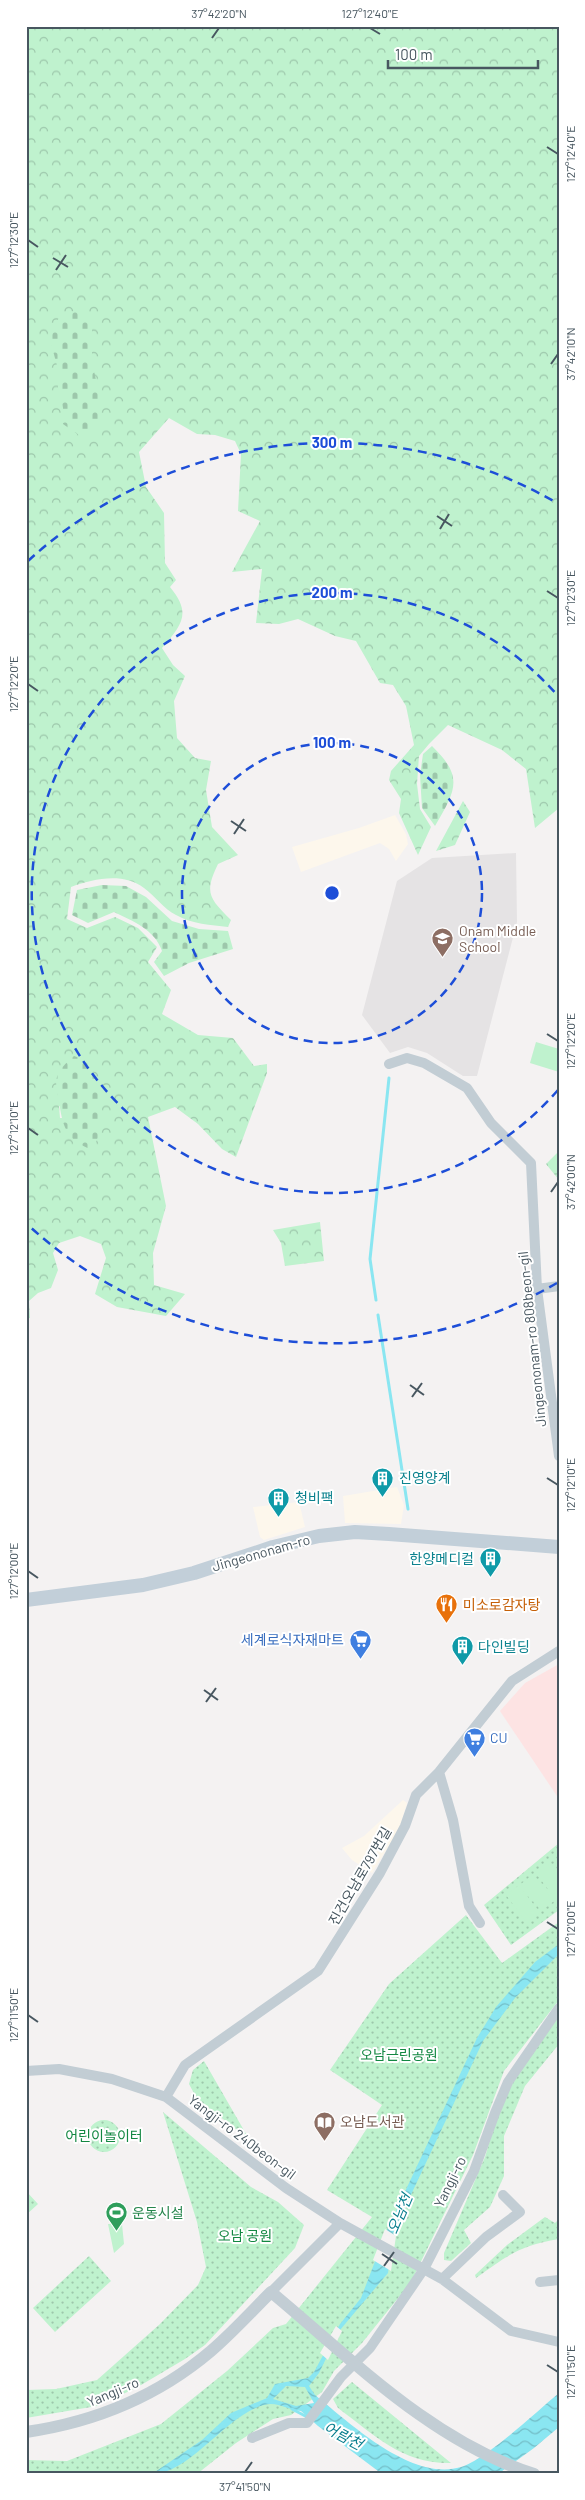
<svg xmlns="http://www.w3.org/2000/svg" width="585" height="2500" font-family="Barlow,'Noto Sans KR',sans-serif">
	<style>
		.commercial { fill: #fdf7ec }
		.education { fill: #e5e3e4 }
		.medical { fill: #fde3e3 }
		.green { fill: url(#green-dots) }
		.forest { fill: url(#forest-crowns); fill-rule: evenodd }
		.cemetery { fill: url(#cemetery-stones) }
		.pitch { fill: #bff2ce }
		.water { fill: url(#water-waves); fill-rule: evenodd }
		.pier { fill: #f4f2f2 }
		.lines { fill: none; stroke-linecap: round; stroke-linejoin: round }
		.stream { stroke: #8ae6f1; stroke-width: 3 }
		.minor { stroke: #c2cdd4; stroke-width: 10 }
		.tertiary { stroke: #c2cdd4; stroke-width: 12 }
		.secondary { stroke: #c2cfd9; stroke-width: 14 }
		.ticks { fill: none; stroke: #485760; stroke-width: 2 }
		.ring { fill: none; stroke: #1d4ed8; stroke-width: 2.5; stroke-dasharray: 9 6 }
		.labels { text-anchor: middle; stroke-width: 4; stroke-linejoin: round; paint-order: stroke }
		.education-label { font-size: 14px; fill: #785e54; stroke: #fff; text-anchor: start }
		.street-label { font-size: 14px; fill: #485760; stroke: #fff }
		.culture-label { font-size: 14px; fill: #0d838f; stroke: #fff; text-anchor: start }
		.food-label { font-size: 14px; fill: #c56008; stroke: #fff; text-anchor: start }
		.shop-label { font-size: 14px; fill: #366cbe; stroke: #fff; text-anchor: end }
		.park-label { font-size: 14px; fill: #138842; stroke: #fff }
		.leisure-label { font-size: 14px; fill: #27864d; stroke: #fff; text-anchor: start }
		.water-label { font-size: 15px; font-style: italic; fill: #087e8e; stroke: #fff }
		.centre { fill: #1d4ed8; stroke: #fff; stroke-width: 2.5 }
		.ring-label { font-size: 15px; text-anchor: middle; font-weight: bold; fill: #1d4ed8; stroke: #fff; stroke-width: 4; stroke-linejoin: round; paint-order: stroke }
		.neatline { fill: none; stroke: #485760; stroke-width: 2 }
		.ticks-label { font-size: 12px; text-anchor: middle; fill: #485760 }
	</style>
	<defs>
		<pattern id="green-dots" width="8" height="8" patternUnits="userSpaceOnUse" patternTransform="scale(1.25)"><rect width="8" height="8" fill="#bff2ce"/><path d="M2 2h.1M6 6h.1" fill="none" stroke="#9dc7ab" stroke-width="1.8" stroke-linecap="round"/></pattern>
		<pattern id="forest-crowns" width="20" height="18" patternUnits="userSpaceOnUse" patternTransform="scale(1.25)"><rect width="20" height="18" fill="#bff2ce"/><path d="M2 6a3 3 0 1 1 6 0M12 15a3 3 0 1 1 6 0" fill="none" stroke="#9dc7ab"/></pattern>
		<pattern id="cemetery-stones" width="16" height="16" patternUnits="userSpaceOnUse" patternTransform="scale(1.25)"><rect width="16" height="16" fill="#bff2ce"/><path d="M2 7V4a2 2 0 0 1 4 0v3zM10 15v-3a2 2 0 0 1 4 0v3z" fill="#9dc7ab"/></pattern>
		<pattern id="water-waves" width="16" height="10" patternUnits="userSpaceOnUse" patternTransform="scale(1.25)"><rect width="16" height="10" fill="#8ae6f1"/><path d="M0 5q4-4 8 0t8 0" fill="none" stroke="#73bdc7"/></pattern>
	</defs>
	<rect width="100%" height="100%" fill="#f4f2f2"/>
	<!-- commercial -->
	<path class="commercial" d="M395 815 406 834 408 844 396 861 389 849 380 843 301 872 292 847 359 828Z
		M397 1487 404 1505 401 1524 345 1523 343 1496Z
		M299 1502 305 1527 264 1540 260 1537 253 1507Z
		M403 1800 407 1803 399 1829 372 1873 352 1860 342 1848 364 1836Z"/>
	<!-- education -->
	<path class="education" d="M516 853 517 922 477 1076H463L427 1053 408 1047 390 1053 362 1015 397 881 432 858Z"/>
	<!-- medical -->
	<path class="medical" d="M559 1664V1799L500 1711 525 1683Z"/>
	<!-- green -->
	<path class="green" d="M559 1843V1910L511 1945 484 1905Z
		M466 1915 502 1963 559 1922V2000L504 2071 473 2155 411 2282 362 2343 334 2371 322 2392 291 2415 273 2419 236 2443 197 2474H26V2460L67 2461 161 2424 227 2371 273 2328 286 2324 372 2217 327 2190 382 2105 330 2070 389 1984Z
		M559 2013V2044L525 2086 504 2136V2176L490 2207 464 2230 471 2243 451 2261 444 2260V2253L485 2157 495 2123 512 2083Z
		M204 2061 249 2139 197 2099 189 2084 193 2070Z
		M163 2112 251 2187 278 2202 304 2225 295 2248 205 2345 185 2359 136 2388 97 2406 26 2418V2390L56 2389 97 2380 160 2324 198 2285 206 2267 197 2222Z
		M88 2136a16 16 0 1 1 32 0a16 16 0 1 1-32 0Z
		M26 2191 38 2204 26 2215Z
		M545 2217 555 2223 559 2219V2239C519 2246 508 2255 476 2278L475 2275 507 2245Z
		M89 2256 111 2281 55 2332 33 2308Z
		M352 2382 451 2463C402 2464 376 2436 338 2408L333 2399Z"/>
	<!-- forest -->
	<path class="forest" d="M26 26H559V808L535 828 526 769 502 750 448 725 429 744 419 756 417 784 420 809 431 827 418 855 399 813 401 799 389 780 391 771 414 745 406 706 393 685 380 683 356 641 335 636 298 619 279 624 256 623 262 569 232 572 260 521 238 511 241 454 235 441 215 435 197 434 169 418 139 452 146 487 164 513 165 563 176 580 170 587C192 614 182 624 162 648L173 665 185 676 174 701 177 738 195 758 211 761 206 790 212 827 238 855 218 864C204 893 209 898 231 920L228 927C211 925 192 924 176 915 164 909 155 896 144 888 123 872 93 879 71 887L67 919 87 928 115 917 138 928 157 947 148 962 171 990 162 1014 198 1035 233 1038 254 1066 267 1064V1073L236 1157 222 1149 198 1124 175 1107 148 1117 166 1206 153 1253 154 1285 185 1294 166 1316 117 1307 95 1294 106 1258 101 1244 80 1236 59 1243 53 1253 58 1270 51 1288 38 1293 29 1301 30 1318 26 1319V523L28 522 26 517ZM59 1106 102 1118H60Z
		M463 801 470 812 455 845 436 851Z
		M559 1151V1180L546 1164Z
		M320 1222 324 1261 285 1266 281 1243 273 1230Z"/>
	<!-- cemetery -->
	<path class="cemetery" d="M82 311 92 326V361L99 395 101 428 83 438 63 424V408L58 390V369L50 340 61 312Z
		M432 746C464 777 456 790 435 826L422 808 420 775 423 754Z
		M102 885 126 886 146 897 172 921 199 929 228 931 233 949 189 963 164 976 154 962 162 951C155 930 133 921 114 912L88 923 72 915 77 890Z
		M74 1056 88 1061C101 1085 111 1126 91 1149 66 1141 62 1124 59 1101 58 1095 56 1087 56 1081 58 1070 66 1063 74 1056Z"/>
	<!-- pitch -->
	<path class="pitch" d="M536 1042 559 1049V1072L530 1063Z
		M548 1863 559 1877V1898L556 1900 535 1872Z
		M533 1874 554 1901 541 1911 521 1884Z
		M519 1885 540 1913 527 1923 506 1895Z
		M122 2224 124 2244 114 2253 108 2224Z"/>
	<!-- water -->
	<path class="water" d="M559 1944V1954L515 1998 483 2041 394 2231 388 2273 340 2330 319 2373 309 2386 315 2395C351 2424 412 2482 461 2467 486 2460 537 2411 559 2393V2427L534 2448 498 2474H382L318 2426 301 2411C288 2410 277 2401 264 2405 226 2415 190 2474 152 2474L202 2440 231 2413 267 2398 275 2384 308 2378 314 2372 340 2324 361 2298 387 2230 477 2038 496 2007 535 1962ZM286 2386 305 2387 314 2403 296 2406 273 2399Z"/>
	<!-- pier -->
	<path class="pier" d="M385 2229 396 2236 391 2271 373 2260Z
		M336 2326 342 2331 328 2360 320 2353Z"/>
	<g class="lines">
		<!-- stream -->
		<path class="stream" d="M376 1300 370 1259 389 1078
			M378 1315 408 1509
			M292 2409 309 2418"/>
		<!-- minor -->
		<path class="minor" d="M389 1064 407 1058 424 1063 467 1088 491 1123 531 1163 537 1289 559 1456
			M537 1289 559 1286
			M439 1772 453 1820 469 1906 480 1923
			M26 2071 59 2069 112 2079 166 2097 286 2188 340 2223 271 2292
			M166 2097 185 2065 318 1971 380 1873 405 1826 416 1795 439 1772 512 1681 559 1651
			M340 2223 442 2279 511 2331 559 2342
			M442 2279 486 2237 520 2212 503 2195
			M540 2282 559 2280
			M252 2438 289 2423H307L341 2377 370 2348 424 2269 474 2171 495 2113 508 2082 559 2008"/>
		<!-- tertiary -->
		<path class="tertiary" d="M26 2432C95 2422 158 2396 211 2351 232 2333 251 2312 271 2292 353 2360 431 2441 534 2474"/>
		<!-- secondary -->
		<path class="secondary" d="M26 1600 143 1585 194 1573 273 1547 319 1536 355 1532 389 1534 559 1547"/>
	</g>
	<!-- ticks -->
	<path class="ticks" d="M370 28 380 34M212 38 219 28M547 147 558 154M28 240 38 247M53 258 68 267M56 270 66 255M551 364 558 354M437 516 452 526M440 529 449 514M547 591 558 598M28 684 38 691M231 821 246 831M234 834 244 819M547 1034 558 1041M28 1128 38 1135M551 1192 558 1182M410 1385 424 1395M412 1397 422 1383M547 1478 558 1485M28 1571 38 1578M204 1690 218 1700M206 1702 216 1688M547 1922 558 1929M28 2015 38 2022M382 2254 397 2264M384 2266 394 2252M547 2365 558 2372M245 2472 252 2462"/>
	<!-- distance rings -->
	<g class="ring">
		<circle cx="332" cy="893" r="150"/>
		<path d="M558 1090A300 300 0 1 1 558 696"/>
		<path d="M557 1283A450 450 0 0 1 28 1225M28 561A450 450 0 0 1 557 503"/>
	</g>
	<!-- icons -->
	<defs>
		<symbol id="school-pin" viewBox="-11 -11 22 30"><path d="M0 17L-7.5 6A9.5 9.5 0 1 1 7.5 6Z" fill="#8d6e63" stroke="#fff"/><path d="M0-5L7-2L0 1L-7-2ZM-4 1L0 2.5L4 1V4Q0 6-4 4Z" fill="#fff"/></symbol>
		<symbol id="building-pin" viewBox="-11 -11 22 30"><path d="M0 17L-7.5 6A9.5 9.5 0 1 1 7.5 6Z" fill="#0f9aa8" stroke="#fff"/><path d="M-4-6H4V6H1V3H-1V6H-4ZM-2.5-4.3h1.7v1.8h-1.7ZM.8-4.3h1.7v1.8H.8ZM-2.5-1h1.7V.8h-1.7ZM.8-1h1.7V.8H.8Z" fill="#fff"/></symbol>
		<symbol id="restaurant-pin" viewBox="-11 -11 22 30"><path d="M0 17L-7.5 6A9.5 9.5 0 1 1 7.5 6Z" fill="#e8710a" stroke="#fff"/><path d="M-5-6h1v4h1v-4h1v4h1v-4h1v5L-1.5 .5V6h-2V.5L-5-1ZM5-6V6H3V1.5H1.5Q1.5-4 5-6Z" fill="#fff"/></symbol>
		<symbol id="supermarket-pin" viewBox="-11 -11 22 30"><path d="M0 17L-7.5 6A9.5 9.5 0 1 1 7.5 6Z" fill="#3f7fe0" stroke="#fff"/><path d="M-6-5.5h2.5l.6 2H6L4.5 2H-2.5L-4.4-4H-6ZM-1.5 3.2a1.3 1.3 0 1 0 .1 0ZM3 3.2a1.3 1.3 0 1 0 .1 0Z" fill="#fff"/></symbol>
		<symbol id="library-pin" viewBox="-11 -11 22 30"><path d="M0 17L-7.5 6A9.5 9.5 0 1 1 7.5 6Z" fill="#8d6e63" stroke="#fff"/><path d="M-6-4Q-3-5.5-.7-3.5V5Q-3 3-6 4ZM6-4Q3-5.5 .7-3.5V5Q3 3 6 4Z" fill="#fff"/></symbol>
		<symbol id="stadium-pin" viewBox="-11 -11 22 30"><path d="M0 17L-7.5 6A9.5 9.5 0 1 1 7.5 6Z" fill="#2e9e5b" stroke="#fff"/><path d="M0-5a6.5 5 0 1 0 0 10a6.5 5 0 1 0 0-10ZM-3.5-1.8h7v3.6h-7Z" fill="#fff"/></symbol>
	</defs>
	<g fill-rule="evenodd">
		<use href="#school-pin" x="430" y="926" width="25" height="34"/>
		<use href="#building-pin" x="370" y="1466" width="25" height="34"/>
		<use href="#building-pin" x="266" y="1486" width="25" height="34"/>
		<use href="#building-pin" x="478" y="1546" width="25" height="34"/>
		<use href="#restaurant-pin" x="434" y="1592" width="25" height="34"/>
		<use href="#supermarket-pin" x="348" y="1628" width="25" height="34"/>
		<use href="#building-pin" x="450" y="1634" width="25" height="34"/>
		<use href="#supermarket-pin" x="462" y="1726" width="25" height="34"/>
		<use href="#library-pin" x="312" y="2110" width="25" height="34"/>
		<use href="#stadium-pin" x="104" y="2200" width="25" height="34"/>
	</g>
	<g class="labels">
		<!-- education labels -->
		<g class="education-label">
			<text x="459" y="936">Onam Middle<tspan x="459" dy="16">School</tspan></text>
			<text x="340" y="2127">오남도서관</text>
		</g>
		<!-- street labels -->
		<g class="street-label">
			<text transform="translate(532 1339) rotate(-96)" y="5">Jingeononam-ro 808beon-gil</text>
			<text transform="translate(261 1553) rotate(-16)" y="5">Jingeononam-ro</text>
			<text transform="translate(360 1876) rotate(-60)" y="5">진건오남로797번길</text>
			<text transform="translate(242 2137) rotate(37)" y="5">Yangji-ro 240beon-gil</text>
			<text transform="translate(450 2182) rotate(-64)" y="5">Yangji-ro</text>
			<text transform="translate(113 2392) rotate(-23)" y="5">Yangji-ro</text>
		</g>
		<!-- culture labels -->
		<g class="culture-label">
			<text x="399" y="1483">진영양계</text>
			<text x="295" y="1503">청비팩</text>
			<text x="474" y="1564" text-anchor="end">한양메디컬</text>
			<text x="478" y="1652">다인빌딩</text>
		</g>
		<!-- food labels -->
		<g class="food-label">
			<text x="463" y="1610">미소로감자탕</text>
		</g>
		<!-- shop labels -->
		<g class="shop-label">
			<text x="344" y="1645">세계로식자재마트</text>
			<text x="490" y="1743" text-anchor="start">CU</text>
		</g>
		<!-- park labels -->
		<g class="park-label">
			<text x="399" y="2060">오남근린공원</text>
			<text x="104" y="2141">어린이놀이터</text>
			<text x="245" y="2241">오남 공원</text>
		</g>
		<!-- leisure labels -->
		<g class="leisure-label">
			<text x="132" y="2218">운동시설</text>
		</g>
		<!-- water labels -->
		<g class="water-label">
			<text transform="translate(400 2214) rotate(-67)" y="5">오남천</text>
			<text transform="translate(343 2436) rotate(28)" y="5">어람천</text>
		</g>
	</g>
	<circle cx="332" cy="893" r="8" class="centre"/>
	<g class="ring-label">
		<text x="332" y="448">300 m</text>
		<text x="332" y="598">200 m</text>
		<text x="332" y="748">100 m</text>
	</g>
	<!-- border -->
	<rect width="585" height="2500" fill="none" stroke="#ffffff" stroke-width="55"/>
	<!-- scale -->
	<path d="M388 60v8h150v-8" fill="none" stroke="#485760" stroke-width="2.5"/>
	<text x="395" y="60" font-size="15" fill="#485760" stroke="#ffffff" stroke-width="4" paint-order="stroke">100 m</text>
	<rect x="28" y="28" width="530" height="2444" class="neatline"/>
	<g class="ticks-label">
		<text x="219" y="18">37°42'20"N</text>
		<text x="370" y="18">127°12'40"E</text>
		<text transform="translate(571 154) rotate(-90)" y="4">127°12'40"E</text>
		<text transform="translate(14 240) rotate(-90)" y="4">127°12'30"E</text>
		<text transform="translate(571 354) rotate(-90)" y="4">37°42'10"N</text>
		<text transform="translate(571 598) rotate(-90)" y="4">127°12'30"E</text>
		<text transform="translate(14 684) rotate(-90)" y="4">127°12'20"E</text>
		<text transform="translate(571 1041) rotate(-90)" y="4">127°12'20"E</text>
		<text transform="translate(14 1128) rotate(-90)" y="4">127°12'10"E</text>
		<text transform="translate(571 1182) rotate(-90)" y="4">37°42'00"N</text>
		<text transform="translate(571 1485) rotate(-90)" y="4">127°12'10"E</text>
		<text transform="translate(14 1571) rotate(-90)" y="4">127°12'00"E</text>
		<text transform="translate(571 1929) rotate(-90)" y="4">127°12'00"E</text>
		<text transform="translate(14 2015) rotate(-90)" y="4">127°11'50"E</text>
		<text transform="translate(571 2372) rotate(-90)" y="4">127°11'50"E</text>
		<text x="245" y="2491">37°41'50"N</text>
	</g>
</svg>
